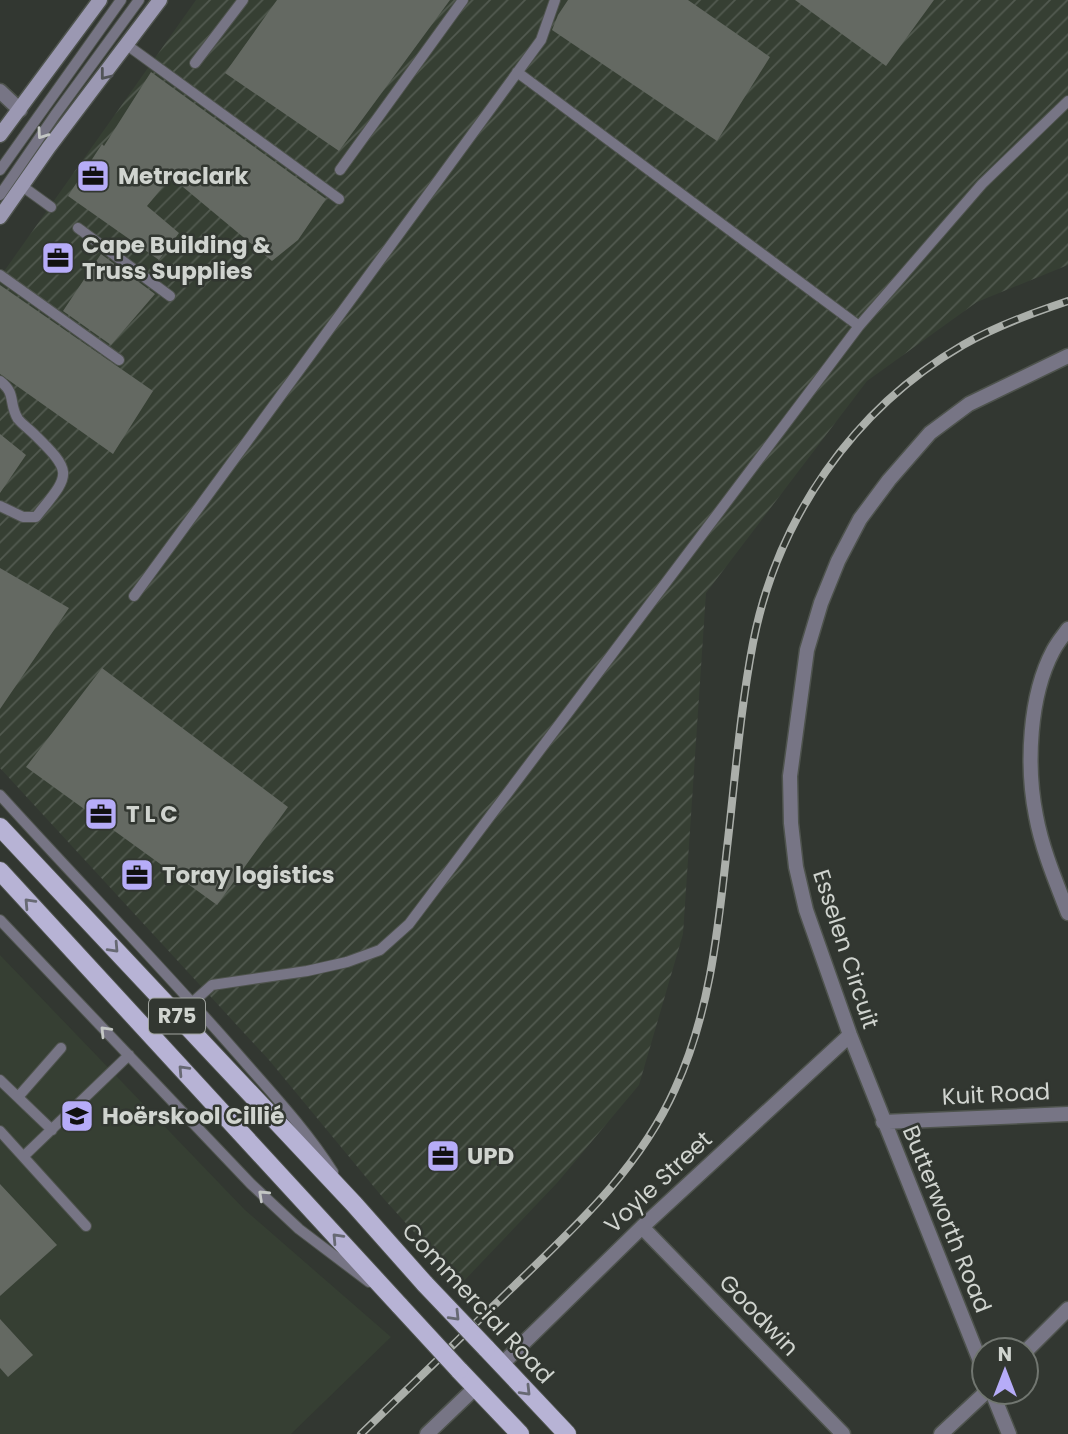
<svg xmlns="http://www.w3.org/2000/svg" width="1068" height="1434" font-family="Poppins,sans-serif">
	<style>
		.built { fill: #363f33 }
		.industrial { fill: url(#industrial-furrows) }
		.building { fill: #646962 }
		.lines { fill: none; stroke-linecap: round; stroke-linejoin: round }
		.lane-casing { stroke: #4e534d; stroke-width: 12 }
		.street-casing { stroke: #4e534d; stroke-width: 17 }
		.secondary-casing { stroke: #4e534d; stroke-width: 17 }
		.primary-casing { stroke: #4e534d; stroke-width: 20 }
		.lane { stroke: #777585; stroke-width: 10 }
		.street { stroke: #777585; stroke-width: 14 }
		.secondary { stroke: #9b98b2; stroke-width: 14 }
		.primary { stroke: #b7b3d5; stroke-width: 18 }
		.rail-casing { stroke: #abafaa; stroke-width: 8 }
		.rail { stroke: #323731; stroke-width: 5; stroke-dasharray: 16; stroke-linecap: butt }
		.primary-bridge-casing { stroke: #4e534d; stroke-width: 20; stroke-linecap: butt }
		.primary-bridge { stroke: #b7b3d5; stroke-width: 18 }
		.oneway { stroke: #525458 }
		.oneway2 { stroke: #c3c6c4 }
		.oneway3 { stroke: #676973 }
		.labels { text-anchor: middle; stroke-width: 5; stroke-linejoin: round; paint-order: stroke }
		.shield { fill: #323731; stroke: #a1a5a0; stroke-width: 2 }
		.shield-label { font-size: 21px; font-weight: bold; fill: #d0d4cf }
		.poi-label { font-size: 23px; font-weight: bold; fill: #d0d4cf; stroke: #323731; text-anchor: start }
		.street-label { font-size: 23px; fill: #d0d4cf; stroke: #323731 }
	</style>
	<defs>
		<pattern id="industrial-furrows" width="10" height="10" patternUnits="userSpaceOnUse" patternTransform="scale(1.75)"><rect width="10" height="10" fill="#363f33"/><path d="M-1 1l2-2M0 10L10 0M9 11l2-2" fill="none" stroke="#525a50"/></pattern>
	</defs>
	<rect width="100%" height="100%" fill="#323731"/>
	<!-- built -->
	<path class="built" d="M0 955 245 1210 391 1337 291 1434H0Z"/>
	<!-- industrial -->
	<path class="industrial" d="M196 0H1068V265L977 302 867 381 706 593 683 934 639 1085 557 1183 461 1284 384 1199 269 1060 0 768V277Z"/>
	<!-- building -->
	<path class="building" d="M277 0H450L339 151 225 73Z
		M568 0H688L770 57 717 141 552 30 558 15Z
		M795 0H934L886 66Z
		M151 72 326 199 298 240 272 261 171 177 147 206 179 233 159 260 68 196 102 144 104 146Z
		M101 254 155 294 111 345 63 311Z
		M0 285 153 391 113 454 0 374Z
		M0 434 26 455 0 493Z
		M0 568 69 608 0 709Z
		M102 668 288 807 217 905 26 767Z
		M0 1184 57 1245 0 1296Z
		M0 1319 33 1355 8 1377 0 1368Z"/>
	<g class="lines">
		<defs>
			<path id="lane" d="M127 45 339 199
				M195 63 243 0
				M517 72 859 326
				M0 170 121 0
				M340 170 463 0
				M22 186 51 207
				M0 195 55 115 139 0
				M78 228 170 296
				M0 275 119 360
				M0 381C17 394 8 403 18 419 22 424 29 429 34 434 75 474 70 474 36 517H23L0 506
				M134 596 541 40 555 0
				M0 795C78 881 159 964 236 1052 269 1090 306 1129 333 1172
				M0 920 251 1184 299 1229 369 1282
				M193 1002 212 985 307 971 347 962 380 950 409 924 859 326 982 184 1068 101
				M0 1080 52 1130
				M18 1097 61 1048
				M0 1131 86 1226
				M24 1156 129 1055"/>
			<path id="street" d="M0 91 20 110
				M1068 629C1063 636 1057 643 1053 651 1029 696 1026 766 1036 816 1042 849 1056 882 1068 913
				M883 1122 1068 1114
				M642 1227 843 1434
				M1026 1351 1068 1309
				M501 1365 642 1227 850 1035
				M984 1371 850 1035 806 910 796 867 791 823 790 776 807 650 821 603 838 561 860 519 889 480 930 433 969 404 1068 356
				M992 1392 1009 1434
				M427 1434 475 1388
				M941 1434 986 1392"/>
			<path id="secondary" d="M0 135 100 0
				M0 217 49 147 160 0"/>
			<path id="primary" d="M0 827 354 1204 425 1284
				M0 871 400 1306
				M486 1348 567 1434
				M459 1370 520 1434"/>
		</defs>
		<!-- lane casing -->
		<use href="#lane" class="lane-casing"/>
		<!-- street casing -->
		<use href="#street" class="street-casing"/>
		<!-- secondary casing -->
		<use href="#secondary" class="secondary-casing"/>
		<!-- primary casing -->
		<use href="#primary" class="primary-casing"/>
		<!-- lane -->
		<use href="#lane" class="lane"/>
		<!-- street -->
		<use href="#street" class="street"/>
		<!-- secondary -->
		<use href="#secondary" class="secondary"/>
		<!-- primary -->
		<use href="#primary" class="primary"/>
		<defs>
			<path id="rail" d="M361 1434C412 1385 463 1335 514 1286 576 1226 639 1169 675 1089 710 1013 718 930 727 848 735 780 740 711 753 643 777 519 853 409 963 345 996 326 1032 313 1068 301"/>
		</defs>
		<!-- rail casing -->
		<use href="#rail" class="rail-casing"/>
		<!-- rail -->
		<use href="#rail" class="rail"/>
		<defs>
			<path id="primary-bridge" d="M425 1284 486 1348
				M400 1306 459 1370"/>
		</defs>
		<!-- primary-bridge casing -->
		<use href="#primary-bridge" class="primary-bridge-casing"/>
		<!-- primary-bridge -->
		<use href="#primary-bridge" class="primary-bridge"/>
	</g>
	<!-- one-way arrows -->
	<defs><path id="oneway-chevron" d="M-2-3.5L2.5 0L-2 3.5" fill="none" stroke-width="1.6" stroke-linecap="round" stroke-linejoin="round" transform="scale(1.75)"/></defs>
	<use class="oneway" href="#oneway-chevron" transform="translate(105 75) rotate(128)"/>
	<g class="oneway2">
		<use href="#oneway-chevron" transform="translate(42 134) rotate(125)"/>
		<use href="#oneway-chevron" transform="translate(105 1031) rotate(-134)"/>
		<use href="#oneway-chevron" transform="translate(263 1195) rotate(-137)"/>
	</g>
	<g class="oneway3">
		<use href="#oneway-chevron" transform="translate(29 903) rotate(-133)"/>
		<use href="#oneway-chevron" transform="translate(114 948) rotate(47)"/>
		<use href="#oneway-chevron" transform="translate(183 1070) rotate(-133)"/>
		<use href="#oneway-chevron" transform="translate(337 1238) rotate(-133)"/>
		<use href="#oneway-chevron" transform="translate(455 1316) rotate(46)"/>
		<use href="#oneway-chevron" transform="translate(526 1391) rotate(46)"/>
	</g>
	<!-- icons -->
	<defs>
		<symbol id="office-square" viewBox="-11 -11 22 22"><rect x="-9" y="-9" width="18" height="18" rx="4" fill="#b6acf8" stroke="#323731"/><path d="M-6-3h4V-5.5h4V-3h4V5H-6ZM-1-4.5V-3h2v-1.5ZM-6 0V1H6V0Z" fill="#111"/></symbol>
		<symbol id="school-square" viewBox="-11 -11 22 22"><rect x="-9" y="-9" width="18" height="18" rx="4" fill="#b6acf8" stroke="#323731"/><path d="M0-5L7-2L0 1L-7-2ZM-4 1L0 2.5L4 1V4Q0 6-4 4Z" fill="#111"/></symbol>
	</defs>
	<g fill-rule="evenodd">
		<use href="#office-square" x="74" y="157" width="38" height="38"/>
		<use href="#office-square" x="39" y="239" width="38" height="38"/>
		<use href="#office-square" x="82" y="795" width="38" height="38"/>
		<use href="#office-square" x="118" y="856" width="38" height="38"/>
		<use href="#school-square" x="58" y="1097" width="38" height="38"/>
		<use href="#office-square" x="424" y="1137" width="38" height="38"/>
	</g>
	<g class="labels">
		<!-- shield labels -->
		<rect class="shield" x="149" y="998.5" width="56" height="35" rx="5"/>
		<g class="shield-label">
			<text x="177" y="1023">R75</text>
		</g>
		<!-- poi labels -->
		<g class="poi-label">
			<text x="118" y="184">Metraclark</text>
			<text x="82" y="253">Cape Building &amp;<tspan x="82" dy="26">Truss Supplies</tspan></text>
			<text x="126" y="822">T L C</text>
			<text x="162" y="883">Toray logistics</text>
			<text x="102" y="1124">Hoërskool Cillié</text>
			<text x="467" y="1164">UPD</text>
		</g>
		<!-- street labels -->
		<g class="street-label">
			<text transform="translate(846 949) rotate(72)" y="8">Esselen Circuit</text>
			<text transform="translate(996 1094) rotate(-3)" y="8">Kuit Road</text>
			<text transform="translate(658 1182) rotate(-43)" y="8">Voyle Street</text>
			<text transform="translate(947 1219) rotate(68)" y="8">Butterworth Road</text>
			<text transform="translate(478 1303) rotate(47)" y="8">Commercial Road</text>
			<text transform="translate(759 1315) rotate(46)" y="8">Goodwin</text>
		</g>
	</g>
	<!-- north arrow -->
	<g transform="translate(1005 1371)"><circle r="33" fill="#323731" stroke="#717670" stroke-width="2"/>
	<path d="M0-5L12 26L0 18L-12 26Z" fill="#b6acf8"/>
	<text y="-10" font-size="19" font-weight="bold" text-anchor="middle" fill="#d0d4cf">N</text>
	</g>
</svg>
